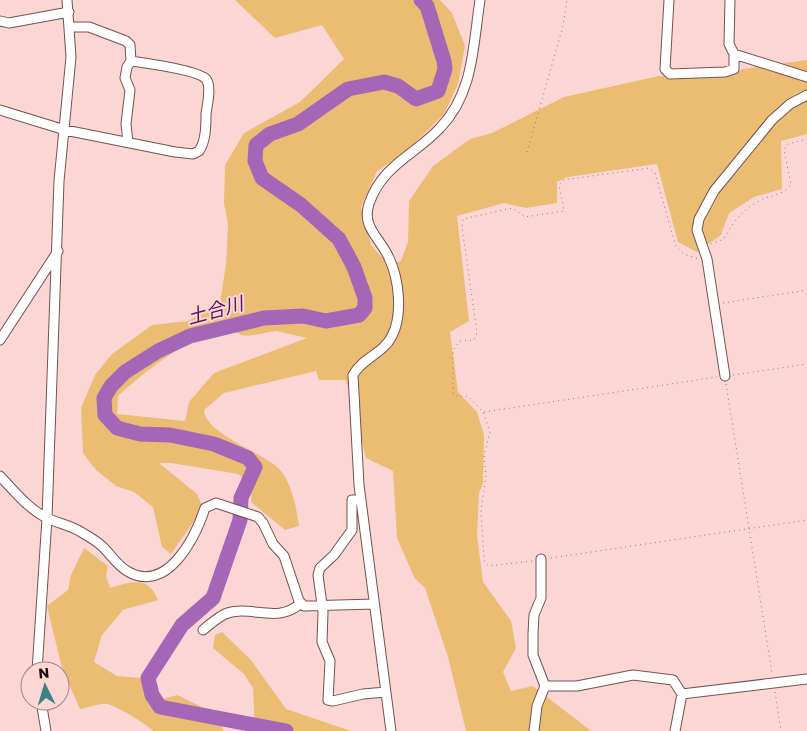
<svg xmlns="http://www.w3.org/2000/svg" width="807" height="731" font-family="Poppins,'Noto Sans JP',sans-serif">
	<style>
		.green { fill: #eabd73; fill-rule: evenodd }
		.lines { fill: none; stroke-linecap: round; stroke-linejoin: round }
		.river { stroke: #a666b7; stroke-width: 15 }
		.minor-casing { stroke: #775151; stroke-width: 11 }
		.path { stroke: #917676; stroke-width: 1; stroke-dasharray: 1 4; stroke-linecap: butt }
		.minor { stroke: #fff; stroke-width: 9 }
		.labels { text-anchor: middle; stroke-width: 4; stroke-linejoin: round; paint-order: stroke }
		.water-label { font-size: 19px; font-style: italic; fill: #51145f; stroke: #fbd6d5 }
	</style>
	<rect width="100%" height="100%" fill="#fbd6d5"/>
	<!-- green -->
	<path class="green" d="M235 0H440L452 13 465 46 458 84 444 114 406 152 377 171 361 207 371 245 388 264 401 261 408 242 409 201 433 166 470 139 492 133 564 97 659 76 728 77 743 69 807 60V134L781 141 782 189 754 197 729 213 721 235 697 252 678 242 657 164 568 177 557 182V203L526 208 504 203 457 216 469 321 450 332 458 392 477 412 484 435 483 483 479 493 477 535 483 582 511 621 516 648 503 672 511 691 533 686 591 731H466L448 657 425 588 414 577 397 538 393 471 366 458 346 380H319L316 371 224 393 204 410C204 434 266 453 281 471 292 484 297 511 299 526L285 530 251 502 252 485 238 474 171 463H159L197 494 203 508 171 554 162 547 153 507 134 492 116 486 96 470 83 453 81 408 95 375 112 354 152 325 188 321 220 303 226 265 228 224 224 203 225 165 244 133 300 102 344 59 322 25 275 38ZM276 331 307 338 214 373 189 402 185 421 117 414 118 396C144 373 197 327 234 332 236 332 240 334 241 335 251 337 266 332 276 331Z
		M84 548 108 566 106 576 110 588C131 582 148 575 158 600L123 610 102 635 94 662 117 676 141 678 164 699 177 695 216 714 224 731H153C150 726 113 704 107 704 99 703 89 708 80 709L62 668 47 606 68 590 71 575Z
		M222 632 251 660 286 709 351 731H255L253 688 244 674 213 648 215 635Z"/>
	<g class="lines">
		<!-- river -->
		<path class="river" d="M286 731 160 707 152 695 148 678 182 625 213 598 240 520 241 498 255 467 248 458 214 444 170 435 140 434 117 428 105 415 104 398 111 386 125 372 158 351 190 336 264 318 303 316 326 321 359 315 365 308V298L354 267 339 239 301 205 262 178 255 161 256 145 270 134 298 124 348 89 384 82 398 86 416 99 438 91 445 69 444 61 427 6 421 0"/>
		<defs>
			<path id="minor" d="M669 0 665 69 670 74 725 72 734 69V54
				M730 0 729 44 734 54 807 77
				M0 21 9 23 69 12
				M0 110 65 130 175 152 193 154 199 151C206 141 206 125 206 114 207 105 212 87 206 79 198 70 145 63 131 61L130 45 126 41 89 27H70
				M128 142 126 124 130 90 125 78 127 67 131 61
				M0 340 58 251
				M725 376 707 259 697 230 699 219 714 191 772 120 790 104 807 95
				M0 476C13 490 28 508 45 517 56 523 70 525 81 532 88 536 97 541 103 547 111 555 117 565 127 571 167 595 195 538 205 508L216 503 258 517 263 523 273 544 284 556 299 601 304 606 374 604
				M361 499 352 500V530L334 555 320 568 318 575 323 612 322 642 330 661 328 700 333 701 363 694 386 692
				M203 630C210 624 217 618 225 614 251 604 277 625 301 603
				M37 671 47 518 59 181 71 57 67 0
				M545 686H577L633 675 673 680 682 694 675 731
				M682 694 807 679
				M41 701 46 731
				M391 731 359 485 353 375C362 358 383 354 392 336 403 314 399 279 389 258 381 239 361 227 369 204 382 165 415 155 440 128 474 93 473 45 480 0
				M534 731 537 706 545 686 533 655V634L534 615 541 598V559"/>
		</defs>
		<!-- minor casing -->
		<use href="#minor" class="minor-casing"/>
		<!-- path -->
		<path class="path" d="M527 152 563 26 567 0
			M711 244 724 239C733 222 742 210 759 201 771 195 783 195 791 185L784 150 788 144 807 139
			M723 303 807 290
			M733 375 807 364
			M726 384 772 673
			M484 412 717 377
			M551 558 807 520
			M532 561 488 566 484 560 481 510 486 475 484 455 490 432 483 412 468 396 459 397 453 394V350L460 341 474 340 477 333 462 227 463 219 512 208 525 217 564 211 559 185 563 180 649 168 655 173 676 247 684 254 699 259
			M775 692 781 731"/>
		<!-- minor -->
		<use href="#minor" class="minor"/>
	</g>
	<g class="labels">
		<!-- water labels -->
		<g class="water-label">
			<text transform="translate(215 310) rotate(-15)" y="7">土合川</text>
		</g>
	</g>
	<!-- north arrow -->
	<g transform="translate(45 686) rotate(355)"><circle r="24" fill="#fbd6d5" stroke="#a28685"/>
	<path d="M0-4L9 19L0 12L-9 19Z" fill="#398285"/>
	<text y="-8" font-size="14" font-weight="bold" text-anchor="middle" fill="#1d0e0e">N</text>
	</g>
</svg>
